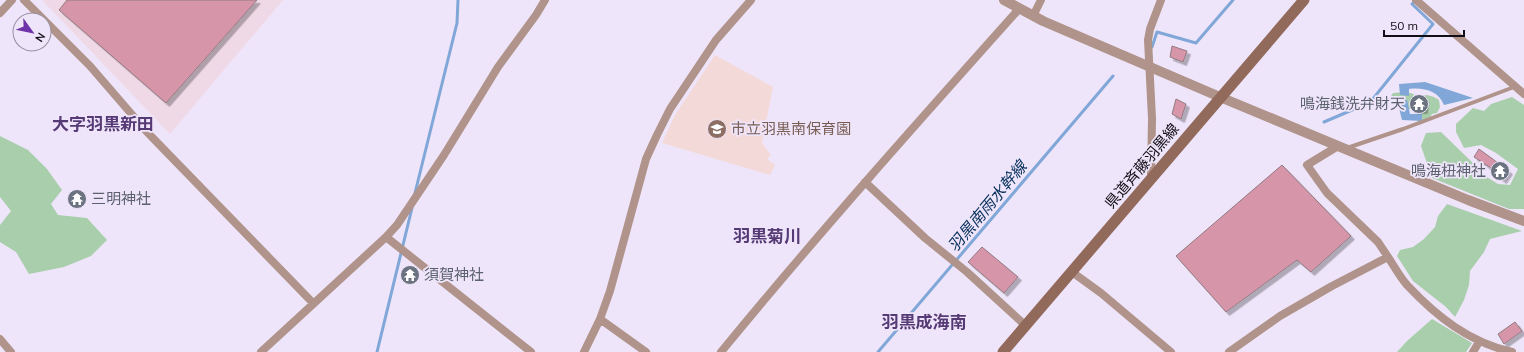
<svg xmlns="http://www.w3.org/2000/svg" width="1524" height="352" font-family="Mulish,'Noto Sans JP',sans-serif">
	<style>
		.industrial { fill: #efd9e6 }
		.education { fill: #f4d9d9 }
		.green { fill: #a9ceab }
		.water { fill: #80a7d7 }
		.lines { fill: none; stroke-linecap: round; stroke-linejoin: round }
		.stream { stroke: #80a7d7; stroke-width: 3 }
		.building { fill: #d795aa; stroke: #927b82; filter: url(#shadow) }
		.service { stroke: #b0938a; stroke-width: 4 }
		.minor { stroke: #b0938a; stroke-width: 8 }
		.tertiary { stroke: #b0938a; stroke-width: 10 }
		.secondary { stroke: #926a5c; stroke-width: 11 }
		.labels { text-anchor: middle; stroke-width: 3.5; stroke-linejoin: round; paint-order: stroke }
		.worship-label { font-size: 15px; fill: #5b616d; stroke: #efe5fa; text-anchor: end }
		.education-label { font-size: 15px; fill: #785e54; stroke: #efe5fa; text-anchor: start }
		.street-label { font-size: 15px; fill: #110d14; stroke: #efe5fa }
		.water-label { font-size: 16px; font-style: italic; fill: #07305c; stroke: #efe5fa }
		.quarter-label { font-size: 17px; font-weight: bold; fill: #563a75; stroke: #efe5fa }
	</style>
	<defs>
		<filter id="shadow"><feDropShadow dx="3.5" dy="3.5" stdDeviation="0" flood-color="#0004"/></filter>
	</defs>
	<rect width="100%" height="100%" fill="#efe5fa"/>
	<!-- industrial -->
	<path class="industrial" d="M42 0H283L170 134Z"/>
	<!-- education -->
	<path class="education" d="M715 55 773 87 762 143 771 155 767 159 775 165 770 175 662 143 675 115Z"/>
	<!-- green -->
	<path class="green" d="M1406 92 1414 94 1411 101V108L1405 113C1400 107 1394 105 1389 99L1393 93Z
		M1427 95 1434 97 1439 100 1440 107 1437 113 1432 114 1428 121 1419 125 1416 116 1422 106V96Z
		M1512 97 1524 105V209H1509L1432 178 1421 146 1426 133 1441 132 1473 163 1482 174 1498 184 1510 185 1518 169 1496 153 1481 145 1464 148 1456 132V124L1473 108 1484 111 1491 104Z
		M0 136 28 150 47 169 62 190 51 204 58 215 87 218 107 240 91 256 64 267 29 274 16 252 0 242V225L11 211 0 197Z
		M1447 204 1522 231 1490 239 1484 252 1470 271 1469 285 1464 300 1455 317 1446 307 1413 281 1397 256 1400 250 1413 247 1424 239 1435 227 1438 216Z
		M1432 319 1472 343 1466 352H1397L1407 341Z"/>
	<!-- water -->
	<path class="water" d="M1425 82 1473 98 1444 105C1439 91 1423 87 1409 89V96L1400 95 1399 84Z
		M1397 100H1407L1410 114H1422V121L1402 120Z"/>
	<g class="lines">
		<!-- stream -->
		<path class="stream" d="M1152 47 1157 32 1196 43 1233 0
			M1324 122 1366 104 1372 100 1433 24 1412 4 1415 1
			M415 193 457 23 458 0
			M377 352 412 208
			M878 352 1113 76"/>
	</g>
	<!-- building -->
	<path class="building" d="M67 0H257L166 103 59 10Z
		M1172 46 1187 51 1183 62 1170 57Z
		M1415 97 1425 98 1424 110H1414Z
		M1176 99 1186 104 1181 119 1172 114Z
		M1479 149 1509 171 1503 180 1490 170 1491 168 1474 157Z
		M1282 165 1351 236 1311 272 1297 260 1226 312 1176 256Z
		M982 247 1018 277 1004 293 968 262Z
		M1515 322 1522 331 1504 344 1498 334Z"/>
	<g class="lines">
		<!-- service -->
		<path class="service" d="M1347 148 1403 129 1514 87"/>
		<!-- minor -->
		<path class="minor" d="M24 0 90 66 147 132 313 303
			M1416 0 1524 94
			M0 13 12 0
			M1033 16 1041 0
			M1338 146 1307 165 1327 193 1378 242 1388 257
			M1151 179 1152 118 1148 40 1150 29 1161 0
			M865 182 925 238 967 272 1026 326
			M386 237 531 352
			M1072 272 1101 293 1171 352
			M600 319 646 352
			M0 339 11 352
			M261 352 386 237 397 225 444 155 498 67 536 15 545 0
			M584 352 600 319 610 291 646 159 657 135 670 109 716 40 751 0
			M721 352C817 235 918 122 1019 9
			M1229 352 1280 316 1332 286 1388 257C1394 266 1400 277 1407 285 1437 317 1469 342 1512 352
			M1473 352 1479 342"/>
		<!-- tertiary -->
		<path class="tertiary" d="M1004 0 1043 21 1220 97 1468 200 1524 221"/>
		<!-- secondary -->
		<path class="secondary" d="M1003 352 1304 0"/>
	</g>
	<!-- icons -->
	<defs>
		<symbol id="temple-disc" viewBox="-11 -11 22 22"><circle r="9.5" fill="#6b7280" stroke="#efe5fa"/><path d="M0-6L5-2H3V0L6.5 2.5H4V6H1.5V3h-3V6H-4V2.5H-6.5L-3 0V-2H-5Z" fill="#fff"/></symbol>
		<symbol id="school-disc" viewBox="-11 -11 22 22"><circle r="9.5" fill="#8d6e63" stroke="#efe5fa"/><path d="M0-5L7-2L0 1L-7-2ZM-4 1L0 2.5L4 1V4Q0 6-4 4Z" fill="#fff"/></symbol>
	</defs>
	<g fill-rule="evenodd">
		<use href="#temple-disc" x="1408" y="93" width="22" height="22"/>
		<use href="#school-disc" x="706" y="118" width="22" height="22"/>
		<use href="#temple-disc" x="1489" y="160" width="22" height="22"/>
		<use href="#temple-disc" x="66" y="188" width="22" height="22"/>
		<use href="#temple-disc" x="399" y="264" width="22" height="22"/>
	</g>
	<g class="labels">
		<!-- worship labels -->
		<g class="worship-label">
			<text x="1405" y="109">鳴海銭洗弁財天</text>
			<text x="1486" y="176">鳴海杻神社</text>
			<text x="91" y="204" text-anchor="start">三明神社</text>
			<text x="424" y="280" text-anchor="start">須賀神社</text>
		</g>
		<!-- education labels -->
		<g class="education-label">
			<text x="731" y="134">市立羽黒南保育園</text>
		</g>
		<!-- street labels -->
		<g class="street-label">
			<text transform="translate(1142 166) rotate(-50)" y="5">県道斉藤羽黒線</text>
		</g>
		<!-- water labels -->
		<g class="water-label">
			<text transform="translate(987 206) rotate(-50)" y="6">羽黒南雨水幹線</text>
		</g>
		<!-- quarter labels -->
		<g class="quarter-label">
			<text x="103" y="130">大字羽黒新田</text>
			<text x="767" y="242">羽黒菊川</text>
			<text x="924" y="328">羽黒成海南</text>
		</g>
	</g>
	<!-- north arrow -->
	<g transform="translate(32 32) rotate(123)"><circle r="19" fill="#efe5fa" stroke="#968f9e"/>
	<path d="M0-3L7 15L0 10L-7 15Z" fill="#7032a8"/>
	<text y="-6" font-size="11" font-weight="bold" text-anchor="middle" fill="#110d14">N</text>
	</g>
	<!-- scale -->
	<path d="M1384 30v6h80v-6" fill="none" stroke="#110d14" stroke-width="2"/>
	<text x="1390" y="30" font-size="12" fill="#110d14" stroke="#efe5fa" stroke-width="3" paint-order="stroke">50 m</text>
</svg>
